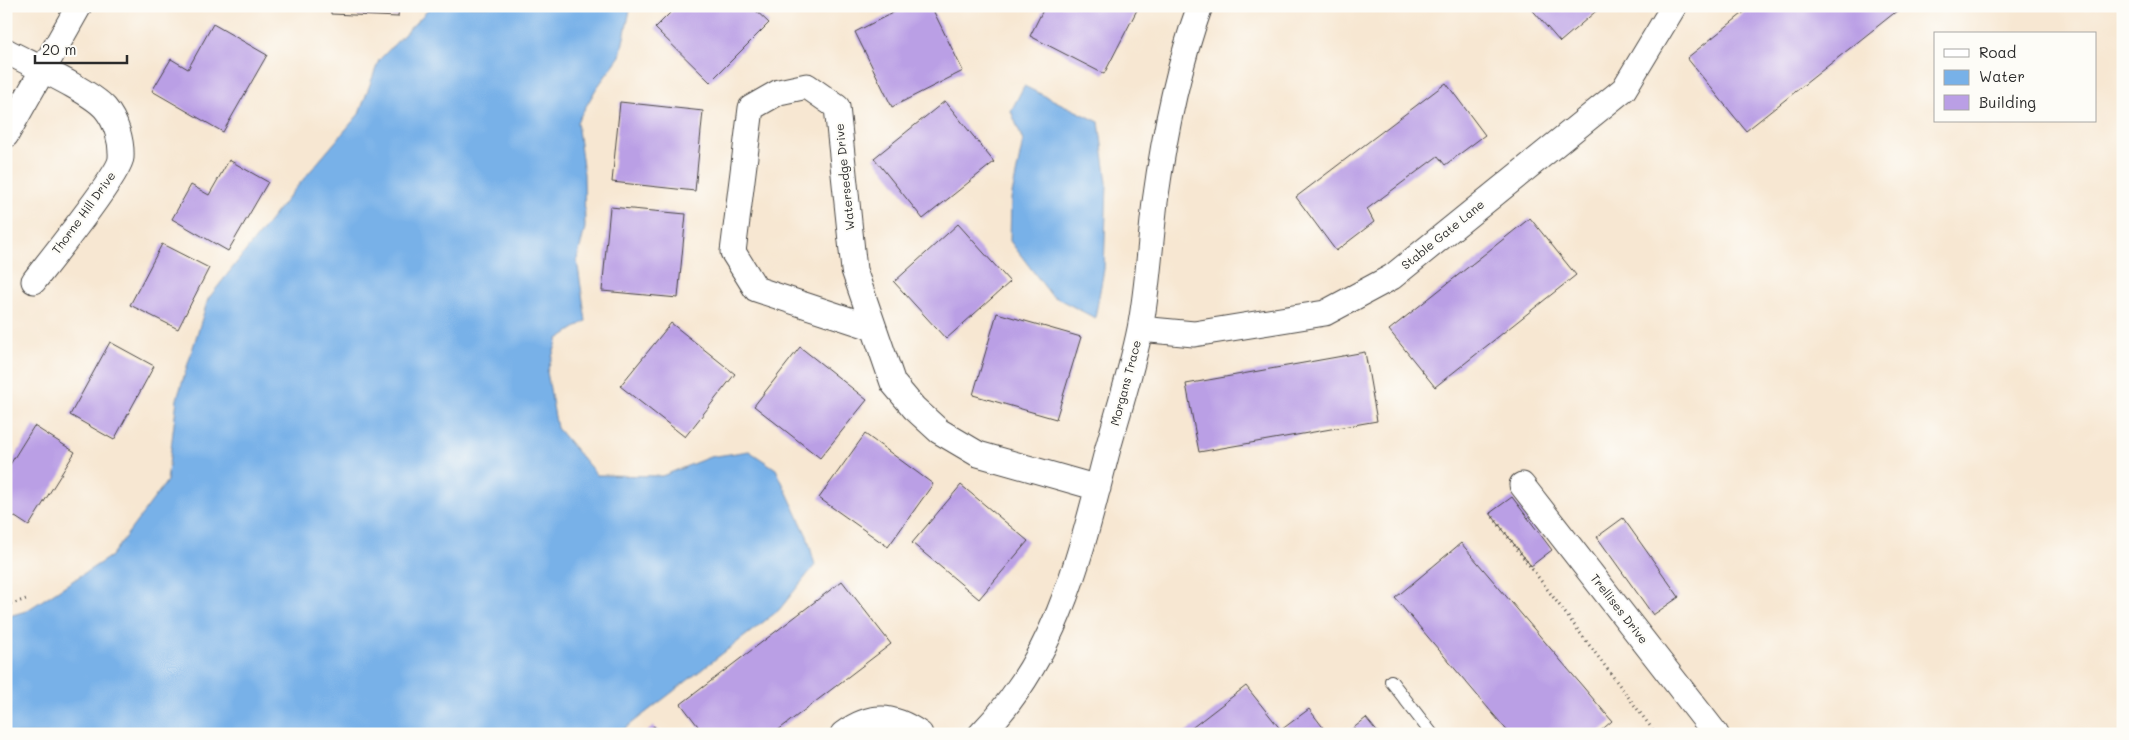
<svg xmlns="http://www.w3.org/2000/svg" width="2129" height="740" font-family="Mali,sans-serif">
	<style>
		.water { fill: #78b1e8; stroke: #526e8a }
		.building { fill: #ba9fe5 }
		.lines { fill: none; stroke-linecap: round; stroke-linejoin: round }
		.lane-casing { stroke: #4a4744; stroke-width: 14 }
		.street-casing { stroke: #4a4744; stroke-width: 27 }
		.path { stroke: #4a4744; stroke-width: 3; stroke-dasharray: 1 4; stroke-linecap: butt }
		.lane { stroke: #fff; stroke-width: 12 }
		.street { stroke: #fff; stroke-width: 25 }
		.labels { text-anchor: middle; stroke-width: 4.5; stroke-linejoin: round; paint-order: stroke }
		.street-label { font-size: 12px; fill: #2b2b2b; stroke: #fdfcf7 }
	</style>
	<rect width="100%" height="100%" fill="#fdfcf7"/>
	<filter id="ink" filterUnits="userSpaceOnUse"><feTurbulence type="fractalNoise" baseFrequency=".02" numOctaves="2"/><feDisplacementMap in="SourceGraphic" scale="10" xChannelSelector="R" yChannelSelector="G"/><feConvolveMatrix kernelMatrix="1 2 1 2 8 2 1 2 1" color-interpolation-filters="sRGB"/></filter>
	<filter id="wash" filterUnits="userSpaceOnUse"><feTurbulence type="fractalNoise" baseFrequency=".0096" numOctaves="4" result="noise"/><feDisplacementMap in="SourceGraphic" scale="20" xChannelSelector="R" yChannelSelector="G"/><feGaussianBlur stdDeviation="1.12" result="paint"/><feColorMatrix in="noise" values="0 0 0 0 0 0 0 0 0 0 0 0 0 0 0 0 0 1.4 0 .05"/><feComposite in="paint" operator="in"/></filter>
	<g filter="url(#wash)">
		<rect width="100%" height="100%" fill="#f7e7d2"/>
		<!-- water -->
		<path class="water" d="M432 6H631L620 56 596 89 577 122 584 174 585 228 577 260 586 321 558 339 547 372 557 428 597 475 662 476 710 457 749 451 776 469 807 536 815 565 779 610 618 734H6V617L26 611 111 556 167 481 177 399 208 299 290 195 359 114 379 60Z
			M1024 86 1099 122 1107 183 1104 269 1095 318 1051 295 1010 241 1011 199 1023 141 1011 111Z"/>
		<g id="blocks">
			<!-- building -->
			<path class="building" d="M331 6H399L398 17 331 14Z
				M677 6H751L769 23 710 82 655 28Z
				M784 6H794L788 11Z
				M906 6H931L963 71 892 107 855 32Z
				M1045 6H1139L1104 74 1030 36Z
				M1529 6H1602L1560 42Z
				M1752 6H1903L1746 131 1687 58Z
				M213 24 267 55 223 132 152 91 171 59 188 69Z
				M1446 83 1485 135 1445 165 1438 156 1367 209 1374 222 1336 251 1296 197Z
				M945 101 994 162 923 219 874 158Z
				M620 102 703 111 695 191 612 182Z
				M229 160 268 182 228 251 172 219 191 185 209 195Z
				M610 207 686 214 678 298 602 291Z
				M1530 218 1576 275 1435 387 1389 330Z
				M958 224 1010 282 946 339 894 282Z
				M162 244 209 268 178 329 130 305Z
				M997 313 1081 337 1056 419 973 395Z
				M671 323 735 374 685 437 620 386Z
				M110 342 154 366 114 440 70 415Z
				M800 347 867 400 820 458 754 406Z
				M1365 352 1377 421 1199 452 1186 384Z
				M34 426 75 452 29 526 6 511V471Z
				M865 434 933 484 888 547 819 498Z
				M961 485 1028 541 979 599 912 543Z
				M1512 497 1552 550 1531 566 1490 513Z
				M1623 518 1679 597 1653 615 1597 537Z
				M1461 543 1612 721 1597 734H1510L1395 598Z
				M842 581 891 644 773 734H704L681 704Z
				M1246 686 1281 730 1309 709 1328 734H1184Z
				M1366 718 1379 734H1346Z
				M654 726 660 734H644Z"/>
		</g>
	</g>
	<g filter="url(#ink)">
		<use href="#blocks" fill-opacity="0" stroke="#4a4744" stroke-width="1"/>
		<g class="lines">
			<defs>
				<path id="lane" d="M1391 681 1432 734"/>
				<path id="street" d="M6 51C30 64 89 90 105 108 116 121 122 141 121 158 120 173 48 263 34 281
					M6 135 79 6
					M874 328 756 289 733 252 751 108 779 92 807 86 837 107 854 270 893 383 914 408 939 431 978 454 1098 488
					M1140 329 1194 334 1325 313 1392 277 1624 89 1674 6
					M1522 485 1716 734
					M843 734C871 713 893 715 920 734
					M981 734C1059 656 1081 551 1108 448 1119 409 1132 369 1140 329 1148 287 1150 244 1155 202 1164 136 1177 69 1200 6"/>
			</defs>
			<!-- lane casing -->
			<use href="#lane" class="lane-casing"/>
			<!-- street casing -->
			<use href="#street" class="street-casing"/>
			<!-- path -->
			<path class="path" d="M1490 513 1656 734
				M6 606 29 598"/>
			<!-- lane -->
			<use href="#lane" class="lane"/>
			<!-- street -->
			<use href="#street" class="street"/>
		</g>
	</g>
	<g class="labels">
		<!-- street labels -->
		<g class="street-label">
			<text transform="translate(845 177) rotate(-96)" y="4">Watersedge Drive</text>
			<text transform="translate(84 213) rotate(-54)" y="4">Thorne Hill Drive</text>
			<text transform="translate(1443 235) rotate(-39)" y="4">Stable Gate Lane</text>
			<text transform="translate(1126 383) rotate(-75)" y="4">Morgans Trace</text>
			<text transform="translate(1619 609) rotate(52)" y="4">Trellises Drive</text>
		</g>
	</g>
	<!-- margin -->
	<rect width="2129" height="740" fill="none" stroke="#fdfcf7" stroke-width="25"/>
	<!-- legend -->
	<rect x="1934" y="32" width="162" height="90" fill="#fdfcf7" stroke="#a9a8a5"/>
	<rect x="1944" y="49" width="25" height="8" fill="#ffffff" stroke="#a9a8a5"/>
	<text x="1979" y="58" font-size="15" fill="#2b2b2b">Road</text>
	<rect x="1944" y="70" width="25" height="15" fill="#78b1e8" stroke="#a9a8a5"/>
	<text x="1979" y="82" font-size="15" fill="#2b2b2b">Water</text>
	<rect x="1944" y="95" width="25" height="15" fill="#ba9fe5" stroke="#a9a8a5"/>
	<text x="1979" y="108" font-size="15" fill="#2b2b2b">Building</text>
	<!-- scale -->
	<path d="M35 55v8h92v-8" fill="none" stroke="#2b2b2b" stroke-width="2.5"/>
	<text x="42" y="55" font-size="15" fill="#2b2b2b" stroke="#fdfcf7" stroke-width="4" paint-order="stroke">20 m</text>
</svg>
